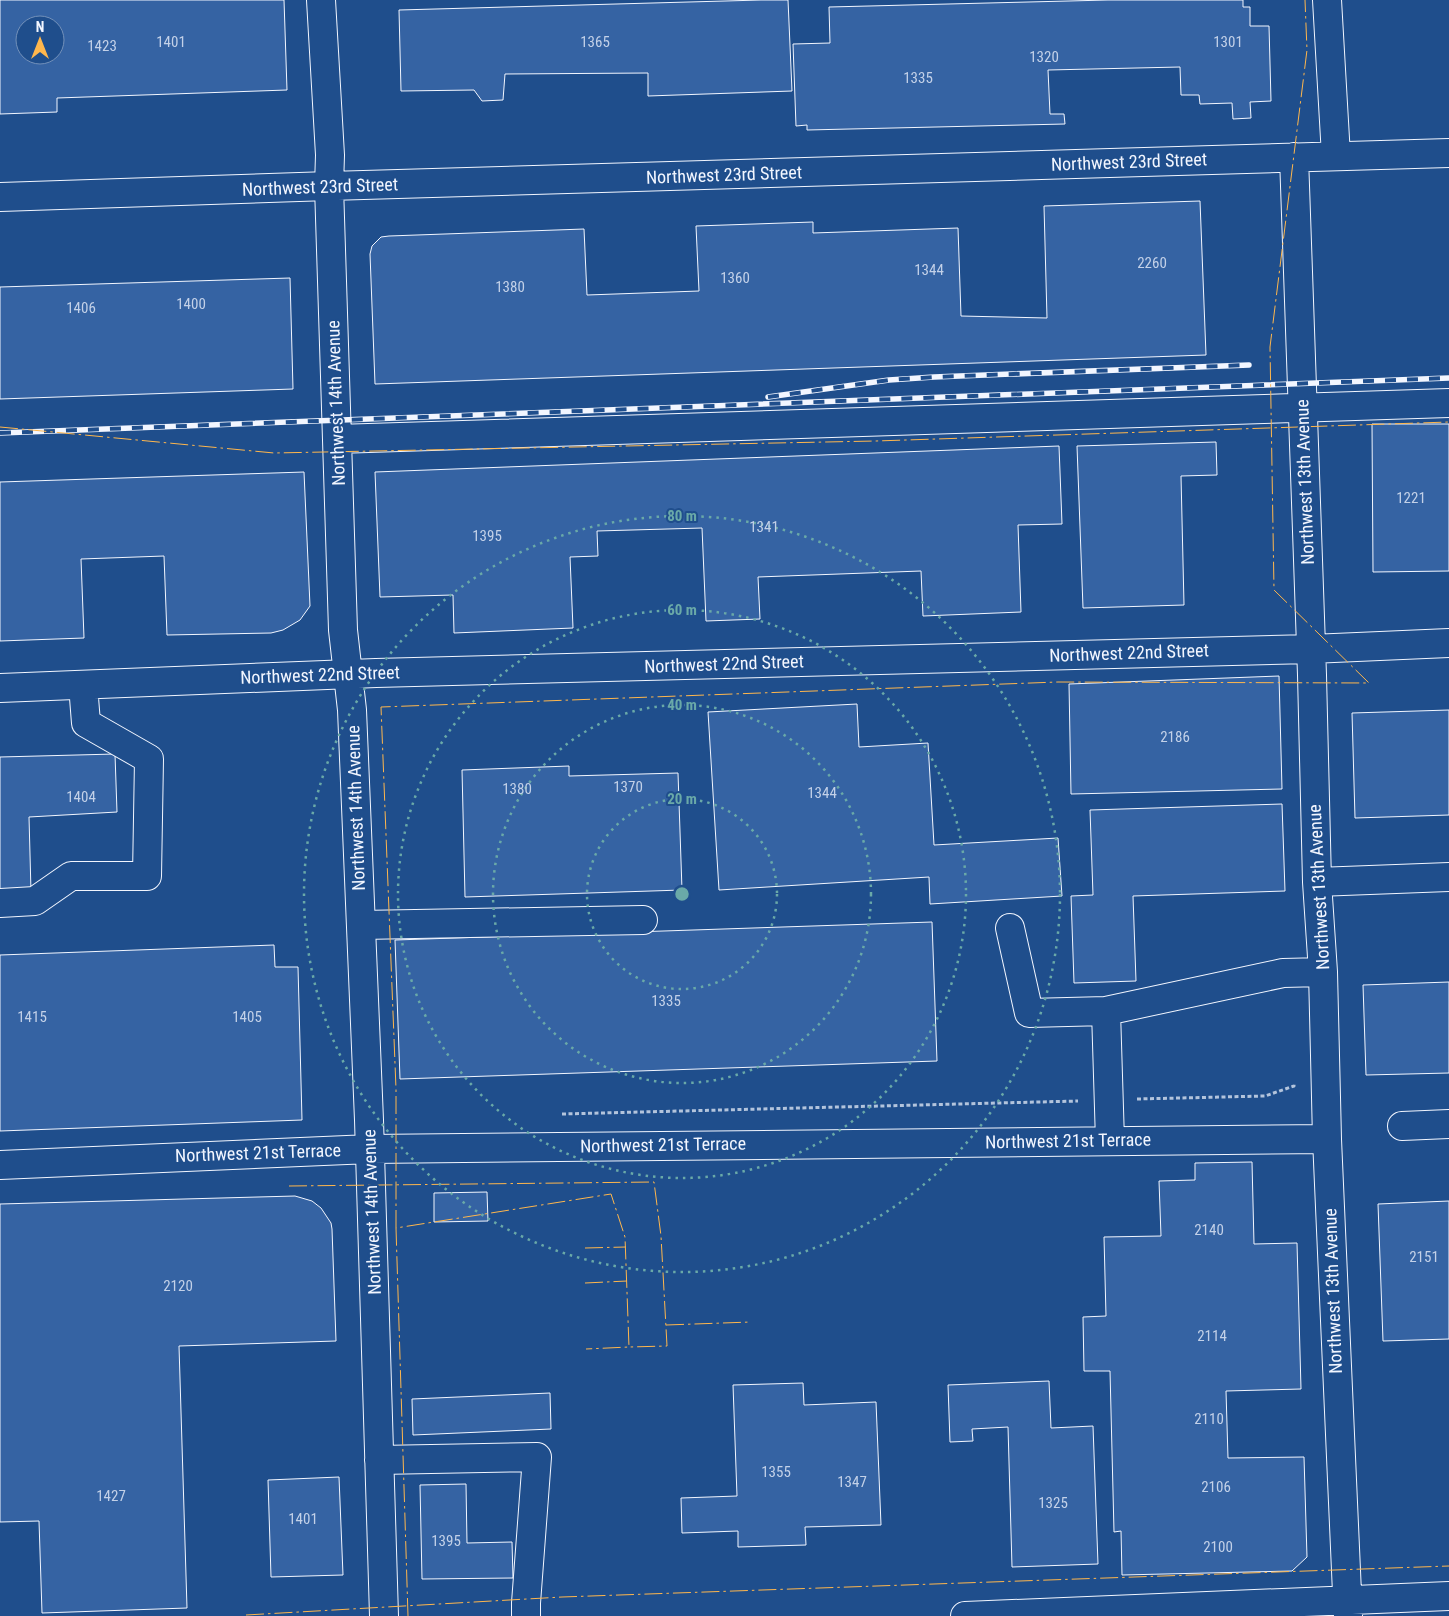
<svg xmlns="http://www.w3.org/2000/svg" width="1449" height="1616" font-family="'Roboto Condensed',sans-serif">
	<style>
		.building { fill: #3563a3; stroke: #f2f6ff; fill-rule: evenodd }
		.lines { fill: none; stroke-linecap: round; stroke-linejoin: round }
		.minor-casing { stroke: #f2f6ff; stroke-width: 30 }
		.path { stroke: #b3c4dc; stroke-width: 3; stroke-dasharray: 4 2.5; stroke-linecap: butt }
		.minor { stroke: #1f4e8c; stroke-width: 28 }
		.rail-casing { stroke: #f2f6ff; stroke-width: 5.5 }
		.rail { stroke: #1f4e8c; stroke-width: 4; stroke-dasharray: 11; stroke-linecap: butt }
		.power { stroke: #ffb74d; stroke-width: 1; stroke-dasharray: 18 4 2.5 4; stroke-linecap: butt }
		.ring { fill: none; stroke: #6aa9a8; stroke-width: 2.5; stroke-dasharray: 2.5 5 }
		.labels { text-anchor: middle; stroke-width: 4; stroke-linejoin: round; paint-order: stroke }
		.number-label { font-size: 15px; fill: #c3d1e8 }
		.street-label { font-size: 18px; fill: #f2f6ff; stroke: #1f4e8c }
		.centre { fill: #6aa9a8; stroke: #1f4e8c; stroke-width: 2.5 }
		.ring-label { font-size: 15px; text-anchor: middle; font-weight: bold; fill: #6aa9a8; stroke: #1f4e8c; stroke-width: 4; stroke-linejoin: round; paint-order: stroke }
	</style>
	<rect width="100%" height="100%" fill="#1f4e8c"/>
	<!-- building -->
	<path class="building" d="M0 0H284L287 90 57 98V112L0 114ZM25 25H55V55H25Z
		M761 0H788L792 91 648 96V73L505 74 503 100 482 101 474 90 401 91 399 10Z
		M1108 0H1243V7H1250V26H1269L1271 101 1250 102 1251 118 1233 119 1232 103 1200 104 1199 95H1181L1180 67 1048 70 1050 114H1064L1065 124 807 130V125L796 126 793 44 830 43 829 7Z
		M1200 201 1206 355 375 384 370 254 372 246 381 237 389 236 584 229 587 295 699 291 696 226 813 222V233L958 228 961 316 1047 318 1044 206Z
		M290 278 293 389 0 399V287Z
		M1372 424H1449V571L1373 572Z
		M1216 442 1217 475 1181 476 1184 605 1083 608 1077 446Z
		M1059 446 1062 524 1018 525 1021 612 923 616 921 571 758 577 760 619 706 621 702 528 597 531 598 556 570 557 573 628 454 633 453 595 380 597 375 472Z
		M304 472 310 606 300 620 283 630 271 633 167 635 164 556 81 559 84 638 0 641V482Z
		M1279 676 1282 789 1071 794 1069 684Z
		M857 704 859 747 928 743 934 845 1058 838 1062 896 930 904 929 877 719 890 708 712Z
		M1449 710V815L1355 818 1352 713Z
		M115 754 117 812 29 817 31 892 0 893V757Z
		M569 766V776L678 773 682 890 465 897 462 770Z
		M1282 804 1285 891 1133 896 1136 981 1074 983 1071 896 1093 895 1090 810Z
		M932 922 937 1061 400 1079 395 940Z
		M274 945 275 967H298L302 1120 0 1131V955Z
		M1449 982V1073L1366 1075 1363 985Z
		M1252 1162 1254 1244 1297 1243 1301 1389 1226 1391 1228 1458 1304 1457 1307 1557 1292 1571 1122 1575 1121 1531 1114 1532 1110 1371H1084L1083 1317 1106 1316 1104 1237 1161 1236 1159 1181 1195 1180V1163Z
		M487 1192 488 1221 434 1222V1193Z
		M295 1196 312 1201 321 1208 331 1223 332 1229 336 1341 179 1346 187 1608 42 1613 39 1521 0 1522V1204Z
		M1449 1201V1339L1383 1341 1378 1204Z
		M1049 1381 1051 1428 1093 1426 1098 1564 1012 1567 1008 1427 972 1429 973 1441 950 1442 948 1385Z
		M803 1383 804 1405 876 1402 881 1525 805 1527 806 1545 738 1547V1531L682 1533 681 1498 737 1496 733 1385Z
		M550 1393 551 1429 413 1435 412 1399Z
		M339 1477 343 1575 271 1577 268 1480Z
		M466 1484 467 1543 512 1542 513 1578 422 1579 420 1485Z"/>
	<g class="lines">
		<defs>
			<path id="minor" d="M321 0 330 155 329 186 343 630 352 710 369 1120 384 1616
				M1327 0 1336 156
				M1294 157 1312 675 1317 882 1323 972 1327 1139 1348 1616
				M0 197 329 186 1449 153
				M337 439 1449 403
				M0 688 376 673 1311 649 1449 643
				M1317 882 1449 877
				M0 903 35 901 71 876H147L149 759 86 723 83 685
				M361 925 643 920
				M1010 928 1029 1013 1106 1011
				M1402 1126 1449 1124
				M1110 1141 1106 1011 1283 973 1323 972
				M0 1165 370 1149 1327 1139
				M379 1460 537 1457 526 1603V1616
				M965 1616 1449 1596"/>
		</defs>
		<!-- minor casing -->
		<use href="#minor" class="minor-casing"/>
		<!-- path -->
		<path class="path" d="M1137 1099 1265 1096 1294 1086V1083
			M562 1114 1078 1101"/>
		<!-- minor -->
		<use href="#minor" class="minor"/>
		<defs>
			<path id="rail" d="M768 397 889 380 934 377 1249 365
				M0 433 1449 378"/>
		</defs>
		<!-- rail casing -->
		<use href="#rail" class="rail-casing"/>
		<!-- rail -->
		<use href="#rail" class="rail"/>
		<!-- power -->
		<path class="power" d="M0 427 274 453 876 441 1449 422
			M289 1186 654 1182 661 1236 667 1346 629 1347
			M396 1228V1089L381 707 1058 682 1369 683 1274 590 1270 347 1307 50 1305 0
			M585 1248 626 1247
			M585 1283 627 1281
			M666 1325 751 1322
			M246 1615 562 1597 1449 1566
			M408 1616 396 1228 611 1194 625 1237 629 1347 586 1349"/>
	</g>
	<!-- distance rings -->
	<g class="ring">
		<circle cx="682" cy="894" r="95"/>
		<circle cx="682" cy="894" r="189"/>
		<circle cx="682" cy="894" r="284"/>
		<circle cx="682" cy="894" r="378"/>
	</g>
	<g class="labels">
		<!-- number labels -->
		<g class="number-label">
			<text x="171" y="47">1401</text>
			<text x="595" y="47">1365</text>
			<text x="1228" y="47">1301</text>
			<text x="102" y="51">1423</text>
			<text x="1044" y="62">1320</text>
			<text x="918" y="83">1335</text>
			<text x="1152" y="268">2260</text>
			<text x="929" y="275">1344</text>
			<text x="735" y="283">1360</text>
			<text x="510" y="292">1380</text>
			<text x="191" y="309">1400</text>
			<text x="81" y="313">1406</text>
			<text x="1411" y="503">1221</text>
			<text x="764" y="532">1341</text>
			<text x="487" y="541">1395</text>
			<text x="1175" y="742">2186</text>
			<text x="628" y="792">1370</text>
			<text x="517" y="794">1380</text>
			<text x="822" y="798">1344</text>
			<text x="81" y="802">1404</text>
			<text x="666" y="1006">1335</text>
			<text x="32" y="1022">1415</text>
			<text x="247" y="1022">1405</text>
			<text x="1209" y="1235">2140</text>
			<text x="1424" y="1262">2151</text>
			<text x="178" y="1291">2120</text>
			<text x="1212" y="1341">2114</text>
			<text x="1209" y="1424">2110</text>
			<text x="776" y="1477">1355</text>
			<text x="852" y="1487">1347</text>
			<text x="1216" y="1492">2106</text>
			<text x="111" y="1501">1427</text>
			<text x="1053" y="1508">1325</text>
			<text x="303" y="1524">1401</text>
			<text x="446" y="1546">1395</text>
			<text x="1218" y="1552">2100</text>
		</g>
		<!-- street labels -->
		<g class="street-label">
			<text transform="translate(1129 162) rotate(-2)" y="6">Northwest 23rd Street</text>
			<text transform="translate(724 175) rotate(-2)" y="6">Northwest 23rd Street</text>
			<text transform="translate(320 187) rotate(-2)" y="6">Northwest 23rd Street</text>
			<text transform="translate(336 403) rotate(-92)" y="6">Northwest 14th Avenue</text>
			<text transform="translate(1305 482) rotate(-92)" y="6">Northwest 13th Avenue</text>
			<text transform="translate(1129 653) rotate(-2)" y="6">Northwest 22nd Street</text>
			<text transform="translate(724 664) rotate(-2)" y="6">Northwest 22nd Street</text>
			<text transform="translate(320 675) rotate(-2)" y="6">Northwest 22nd Street</text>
			<text transform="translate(356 808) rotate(-92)" y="6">Northwest 14th Avenue</text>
			<text transform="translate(1319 887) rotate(-93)" y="6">Northwest 13th Avenue</text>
			<text transform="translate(1068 1141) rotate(-1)" y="6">Northwest 21st Terrace</text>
			<text transform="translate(663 1145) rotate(-1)" y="6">Northwest 21st Terrace</text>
			<text transform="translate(258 1153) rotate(-2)" y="6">Northwest 21st Terrace</text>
			<text transform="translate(372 1212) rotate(-92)" y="6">Northwest 14th Avenue</text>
			<text transform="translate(1333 1291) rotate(-92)" y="6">Northwest 13th Avenue</text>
		</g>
	</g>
	<circle cx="682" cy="894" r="8" class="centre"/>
	<g class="ring-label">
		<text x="682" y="521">80 m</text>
		<text x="682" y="615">60 m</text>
		<text x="682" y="710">40 m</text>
		<text x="682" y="804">20 m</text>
	</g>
	<!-- north arrow -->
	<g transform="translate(40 40)"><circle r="24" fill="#1f4e8c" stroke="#7391ba"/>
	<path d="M0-4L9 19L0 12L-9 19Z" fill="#ffb74d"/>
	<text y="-8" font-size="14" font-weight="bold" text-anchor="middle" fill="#f2f6ff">N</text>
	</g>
</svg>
